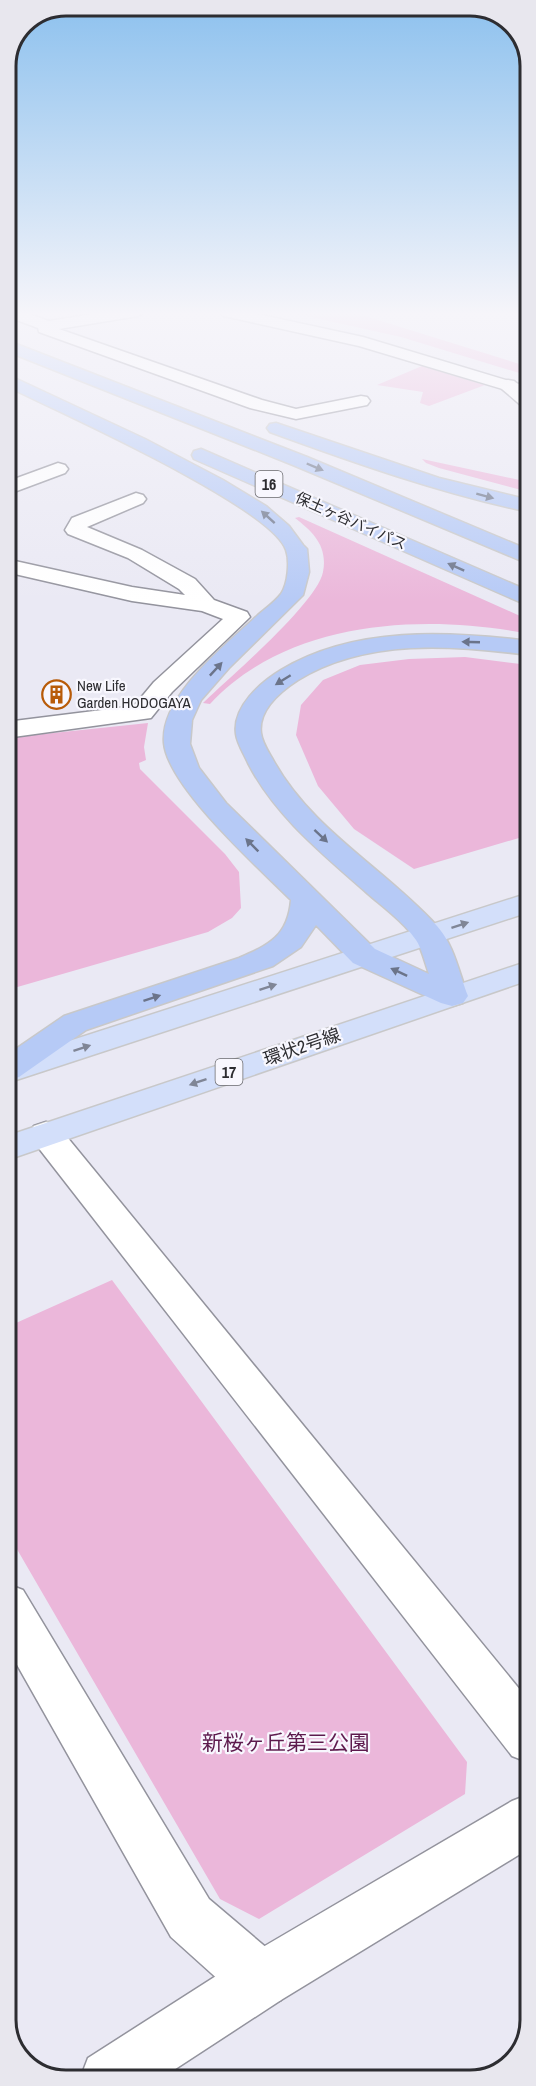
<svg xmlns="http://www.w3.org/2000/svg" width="536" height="2086" font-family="'Archivo Narrow','Noto Sans JP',sans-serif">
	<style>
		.green { fill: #ebb7da }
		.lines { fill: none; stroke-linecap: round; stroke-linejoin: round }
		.minor-casing { stroke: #93939d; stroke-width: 3 }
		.tertiary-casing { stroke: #93939d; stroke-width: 3 }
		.primary-casing { stroke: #c8c8c9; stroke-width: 3 }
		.motorway-casing { stroke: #c8c8c9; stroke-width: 3 }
		.minor { fill: #fff; fill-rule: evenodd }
		.tertiary { fill: #fff; fill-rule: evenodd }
		.primary { fill: #d3dffa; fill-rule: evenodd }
		.motorway { fill: #b6caf6; fill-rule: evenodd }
		.oneway { fill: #6b748a }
		.oneway2 { fill: #808696 }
		.labels { text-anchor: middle; stroke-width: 4.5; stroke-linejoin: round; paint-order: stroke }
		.far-street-label { font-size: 15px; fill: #2d2d31; stroke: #f8f7fe }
		.far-poi-label { font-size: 15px; fill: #2d2d31; stroke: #f8f7fe; text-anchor: start }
		.shield { fill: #f8f7fe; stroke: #6a6a6e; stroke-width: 1.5 }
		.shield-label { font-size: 16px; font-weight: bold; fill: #2d2d31 }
		.street-label { font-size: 18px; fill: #2d2d31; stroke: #f8f7fe }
		.near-park-label { font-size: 21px; fill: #5d1a4d; stroke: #f8f7fe }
		.rim { fill: none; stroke: #2d2d31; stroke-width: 3 }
	</style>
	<rect width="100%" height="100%" fill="#eae9f4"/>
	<!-- green -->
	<path class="green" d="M284 311H349L529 367V376L401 337Z
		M422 366 481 384 485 385 429 406 420 403 423 392 377 385Z
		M422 459 529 482V492L439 468 426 463Z
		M299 517 529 620V634C423 613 288 620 210 704L203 703C230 677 317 603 323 572 328 546 313 532 295 518Z
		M465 657 529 665V835L414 869 354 829 318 786 296 735 301 705 323 680 360 665 409 659Z
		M148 723 144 747 146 760 139 763 140 769 225 854 239 872 241 908 232 918 208 932 7 990 6 738Z
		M112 1280 467 1762 465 1794 259 1919 220 1899 7 1532V1327Z"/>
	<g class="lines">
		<defs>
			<path id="minor" d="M6 311H20L49 321 111 311H146L138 316 59 329 262 400 296 409 361 396 367 397 370 401 367 405 296 419 250 408 39 332 38 328 6 316Z
				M508 380 514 381 529 394V408L523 407 502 389 499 385 502 381Z
				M58 463 65 465 68 469 65 473 6 495V482Z
				M136 493 143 495 146 499 143 503 87 527 142 550 195 579 214 600 247 612 250 617 172 692 151 718 6 738V722L134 706 154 682 223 619 202 611 132 601 6 572V559L132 587 185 595 179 589 128 558 68 534 65 530 72 518Z
				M46 1122 58 1126 530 1702V1763L512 1756 34 1142 28 1134 34 1126Z
				M7 1584 23 1590 209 1899 281 1960 289 1980 281 2000 261 2008 241 2000 171 1937 7 1647Z"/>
			<path id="tertiary" d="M216 311H244L363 337 529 387V397L359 346 224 316Z
				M530 1794V1848L281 2000 160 2079H80L88 2058 241 1960 512 1801Z"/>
			<path id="primary" d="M529 893V912L7 1083V1061Z
				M529 961V980L7 1160V1136Z"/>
			<path id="motorway" d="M6 340 307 457 529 550V564L293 465 6 351Z
				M6 374 145 439 223 480 266 506 289 526 303 545 307 549 309 572 303 595 229 668 201 700 192 720 190 744 199 768 226 803 375 949 429 974C425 963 422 949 416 940 404 922 383 907 367 893 323 854 275 816 248 763 244 754 237 743 236 734 232 707 261 682 281 670 354 626 448 631 529 641V655C454 645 366 638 298 680 281 691 258 710 261 733 262 742 268 751 272 758 310 829 384 868 437 926 454 945 459 973 468 996L463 1003 452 1006 441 1003 353 963 316 925 301 947 273 966 86 1030 19 1077 7 1080V1055L64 1016 239 958C269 945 288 936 291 900 259 868 168 787 164 743 160 696 226 645 258 615 265 609 275 602 281 594 288 584 290 561 286 550 271 506 55 410 6 386Z
				M276 423 439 478 529 500V512C440 493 355 463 270 432L267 428 270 424Z
				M201 449 529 591V606L194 459 192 455 194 451Z"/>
		</defs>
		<!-- minor casing -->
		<use href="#minor" class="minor-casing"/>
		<!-- tertiary casing -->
		<use href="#tertiary" class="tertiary-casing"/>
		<!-- primary casing -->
		<use href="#primary" class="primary-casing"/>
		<!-- motorway casing -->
		<use href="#motorway" class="motorway-casing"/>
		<!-- minor -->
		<use href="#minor" class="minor"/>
		<!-- tertiary -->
		<use href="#tertiary" class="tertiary"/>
		<!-- primary -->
		<use href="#primary" class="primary"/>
		<!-- motorway -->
		<use href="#motorway" class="motorway"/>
	</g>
	<!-- one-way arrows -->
	<defs><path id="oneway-solid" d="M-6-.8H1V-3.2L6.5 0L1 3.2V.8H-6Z" transform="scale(1.5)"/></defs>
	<g class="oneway">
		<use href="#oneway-solid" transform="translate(315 467) rotate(23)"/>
		<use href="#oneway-solid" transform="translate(485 496) rotate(15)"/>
		<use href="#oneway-solid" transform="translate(268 517) rotate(-138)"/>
		<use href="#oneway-solid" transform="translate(456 567) rotate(-156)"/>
		<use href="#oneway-solid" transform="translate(471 642) rotate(-178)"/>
		<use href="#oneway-solid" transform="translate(216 669) rotate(-47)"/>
		<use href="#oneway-solid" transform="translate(283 680) rotate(148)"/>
		<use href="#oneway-solid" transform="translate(321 836) rotate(43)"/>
		<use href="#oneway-solid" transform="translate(252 845) rotate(-135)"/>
		<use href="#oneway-solid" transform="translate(399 972) rotate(-155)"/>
		<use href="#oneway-solid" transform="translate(152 998) rotate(-18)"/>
	</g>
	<g class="oneway2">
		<use href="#oneway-solid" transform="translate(460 925) rotate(-18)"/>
		<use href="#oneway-solid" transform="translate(268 987) rotate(-18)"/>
		<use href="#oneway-solid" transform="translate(82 1048) rotate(-18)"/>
		<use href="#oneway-solid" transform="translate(198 1082) rotate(161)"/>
	</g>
	<!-- sky -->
	<linearGradient id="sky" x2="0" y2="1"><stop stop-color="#8dc1ee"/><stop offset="0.52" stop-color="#f6f5fa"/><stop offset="1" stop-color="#f6f5fa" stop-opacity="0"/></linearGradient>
	<rect width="536" height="603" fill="url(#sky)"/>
	<!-- icons -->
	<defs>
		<symbol id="building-ring" viewBox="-11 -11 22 22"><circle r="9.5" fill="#f8f7fe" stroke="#b85b08" stroke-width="1.5"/><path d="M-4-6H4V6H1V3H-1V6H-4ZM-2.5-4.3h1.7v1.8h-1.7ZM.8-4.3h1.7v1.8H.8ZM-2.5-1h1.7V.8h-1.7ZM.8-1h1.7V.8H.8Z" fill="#b85b08"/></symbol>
	</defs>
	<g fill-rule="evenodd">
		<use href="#building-ring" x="40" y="678" width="33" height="33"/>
	</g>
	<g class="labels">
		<!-- far-street labels -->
		<g class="far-street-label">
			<text transform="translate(351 521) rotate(24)" y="5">保土ヶ谷バイパス</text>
		</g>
		<!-- far-poi labels -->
		<g class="far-poi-label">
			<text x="77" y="691">New Life<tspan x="77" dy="17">Garden HODOGAYA</tspan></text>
		</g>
		<!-- shield labels -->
		<g class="shield">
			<rect x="255.5" y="471" width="27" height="26" rx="4.5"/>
			<rect x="215.5" y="1059" width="27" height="26" rx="4.5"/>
		</g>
		<g class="shield-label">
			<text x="269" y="490">16</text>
			<text x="229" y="1078">17</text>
		</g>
		<!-- street labels -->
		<g class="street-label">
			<text transform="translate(302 1047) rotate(-19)" y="6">環状2号線</text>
		</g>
		<!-- near-park labels -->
		<g class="near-park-label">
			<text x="286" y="1750">新桜ヶ丘第三公園</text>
		</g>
	</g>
	<!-- crop -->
	<path d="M0 0H536V2086H0ZM66 16H470A50 50 0 0 1 520 66V2020A50 50 0 0 1 470 2070H66A50 50 0 0 1 16 2020V66A50 50 0 0 1 66 16Z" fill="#e8e7ee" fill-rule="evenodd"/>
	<path class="rim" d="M66 16H470A50 50 0 0 1 520 66V2020A50 50 0 0 1 470 2070H66A50 50 0 0 1 16 2020V66A50 50 0 0 1 66 16Z"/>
</svg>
